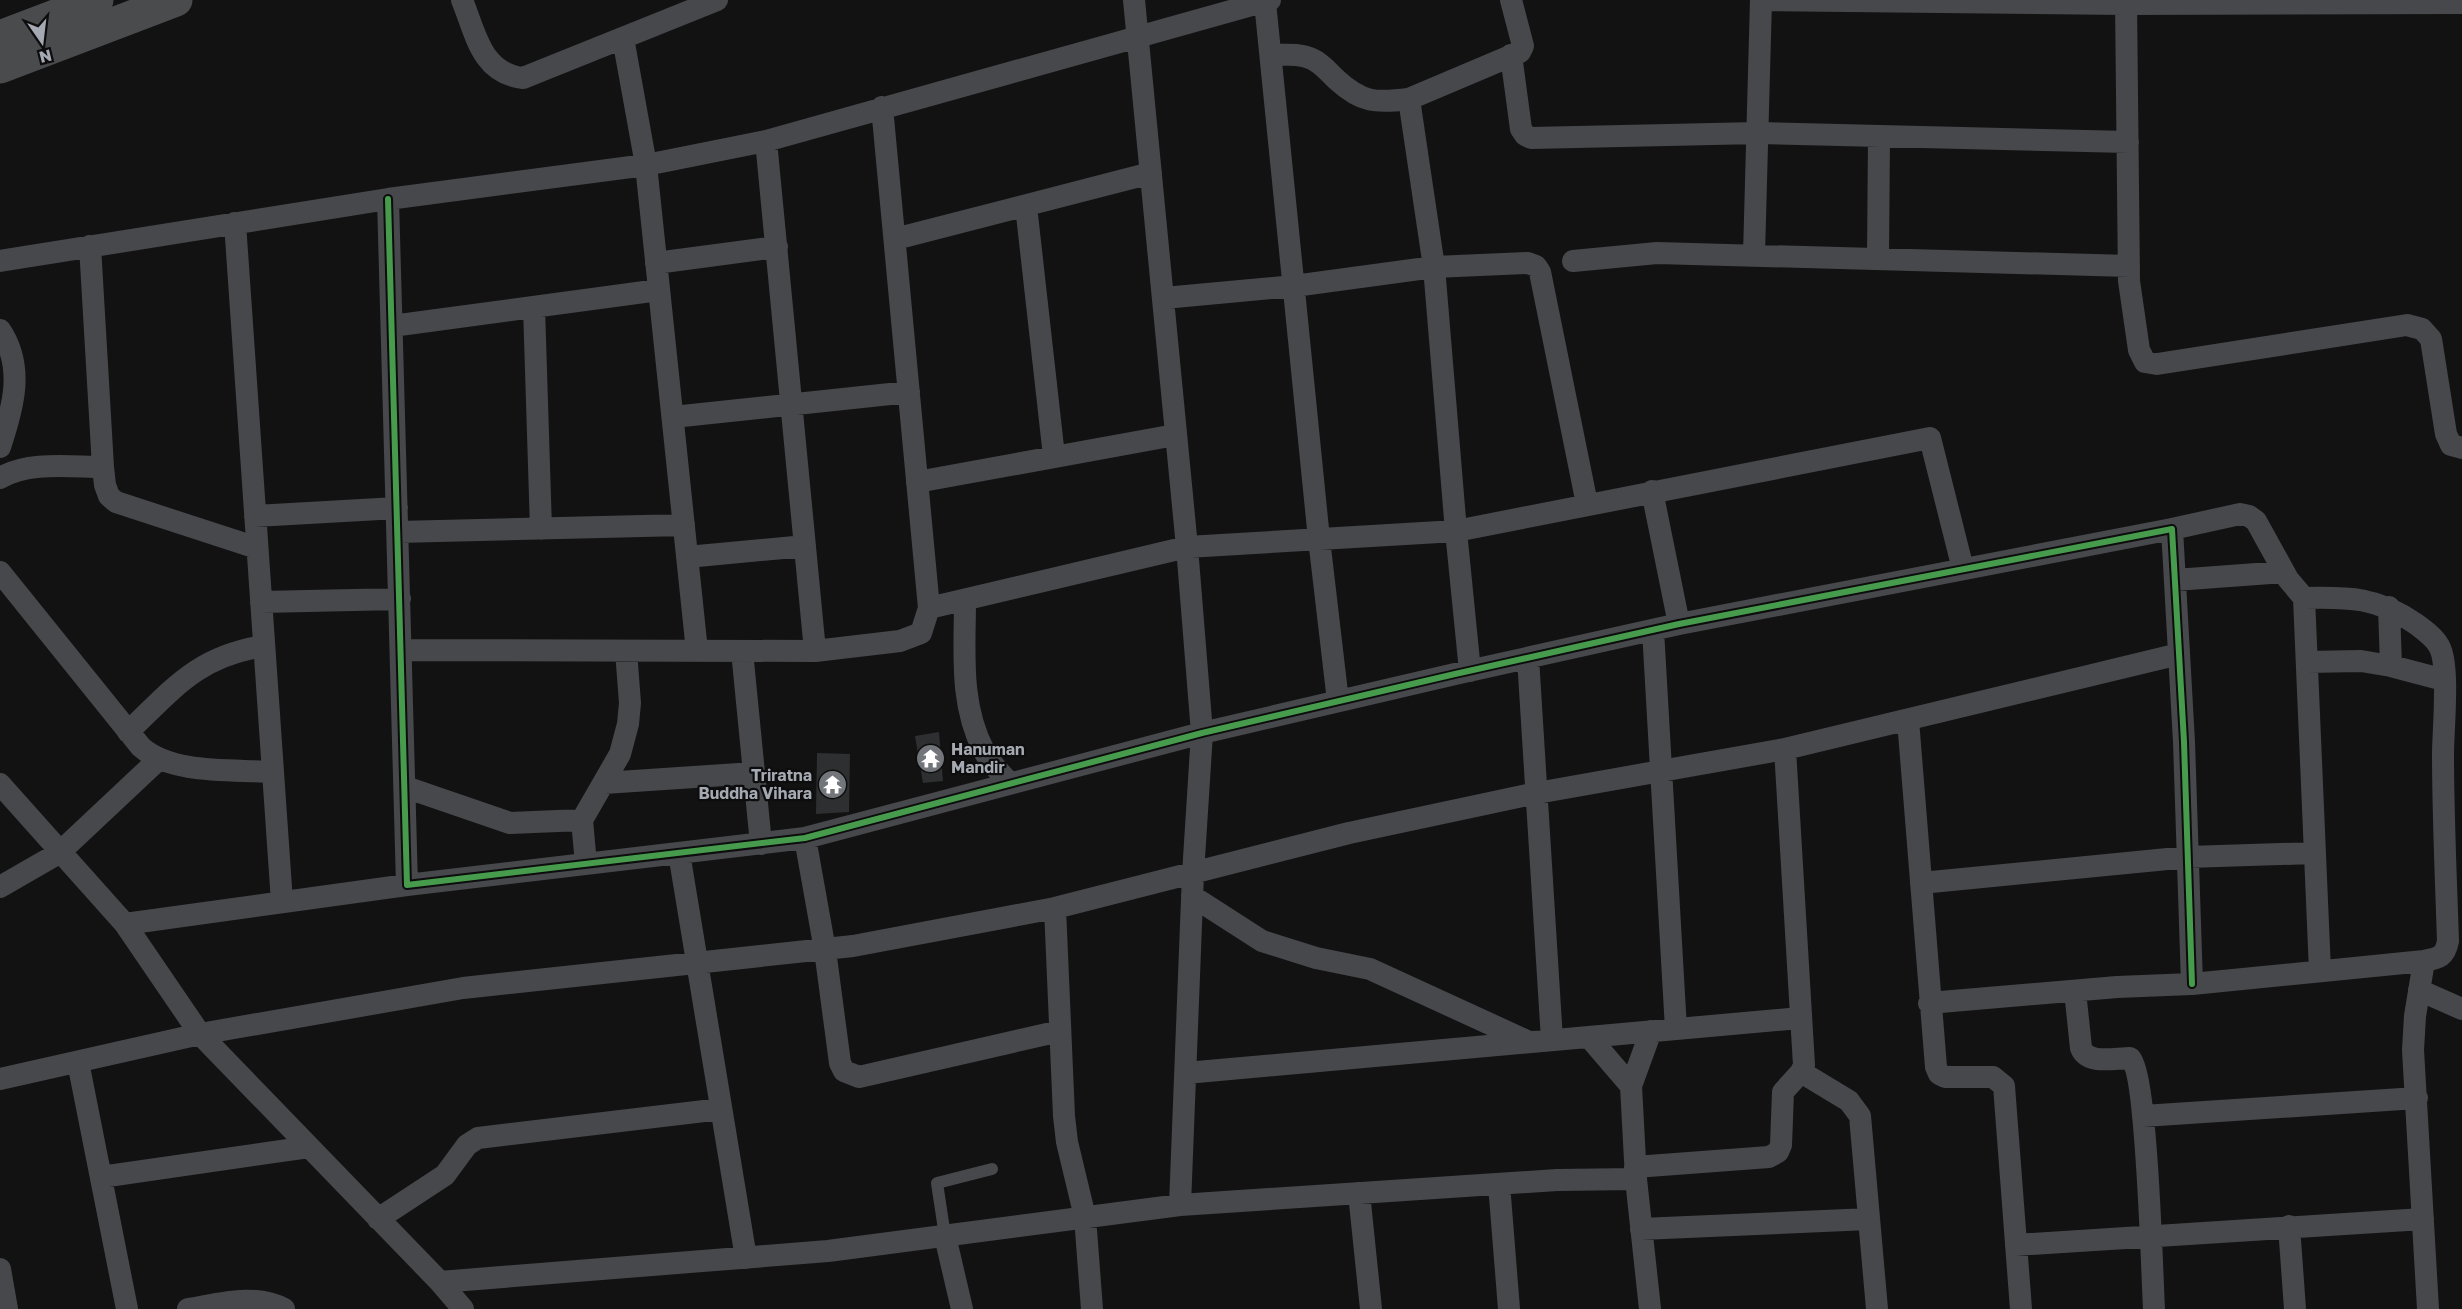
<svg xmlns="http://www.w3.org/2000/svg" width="2462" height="1309" font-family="'Golos Text',sans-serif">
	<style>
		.building { fill: #2e2f30 }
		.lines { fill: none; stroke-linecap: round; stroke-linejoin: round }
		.lane { stroke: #47484b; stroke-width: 12 }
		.street { stroke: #47484b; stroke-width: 22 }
		.primary { stroke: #4a4b4d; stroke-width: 33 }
		.cycleway-casing { stroke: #0d0d0e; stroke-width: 10 }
		.cycleway { stroke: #469c4c; stroke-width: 6 }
		.labels { text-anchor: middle; stroke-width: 4.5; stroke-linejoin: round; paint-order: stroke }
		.poi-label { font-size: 16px; font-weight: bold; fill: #a5aab2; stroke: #0d0d0e; text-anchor: start }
	</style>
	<rect width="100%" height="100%" fill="#121213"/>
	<!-- building -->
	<path class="building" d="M939 732 943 781 923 783 915 736Z
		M817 753 850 754 849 812 816 814Z"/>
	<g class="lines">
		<!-- lane -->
		<path class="lane" d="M945 1236 937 1183 992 1169"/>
		<!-- street -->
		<path class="street" d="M462 0C476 34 481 73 523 78L717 0
			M1134 0 1187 547 1202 733 1193 874 1180 1205
			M1765 0 2126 4 2462 3
			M2126 0 2129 281 2139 350 2145 362 2157 364 2407 325 2422 329 2431 339 2446 434 2451 445 2462 448
			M1265 2 1319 539 1338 701
			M623 38 646 165 697 651
			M1271 55C1285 55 1299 53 1312 59 1323 64 1328 72 1337 80 1362 103 1376 103 1409 99
			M1511 55 1521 129 1525 135 1531 138 1758 133 2128 142
			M766 141 815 651
			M388 199 407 885 805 838 1202 733 1455 674 1679 624 2172 529 2184 742 2192 984
			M1026 206 1054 456
			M235 223 282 902
			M895 239 1151 173
			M90 246 103 467 105 485 109 496 116 502 257 548
			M1754 255 1761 0
			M1878 259 1879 136
			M0 261 388 199 646 165 766 141 1270 0
			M1573 261 1657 253 2129 266
			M656 263 777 247
			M1164 298 1294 286 1434 267 1528 263 1536 266 1540 272 1587 504
			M534 307 541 529
			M392 326 659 290
			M0 330C25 367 13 408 0 447
			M673 417 909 392
			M0 478C29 461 70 467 103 467
			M917 482 1175 435
			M1652 491 1679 624
			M255 516 397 508
			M2172 529 2240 514 2249 516 2256 521 2288 579 2304 598 2320 971
			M398 532 684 525
			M687 557 805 546
			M0 572 141 747C173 775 232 769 273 772
			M2175 580 2284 572
			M965 600C965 651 959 703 984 751 990 763 1001 773 1010 784
			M261 602 400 599
			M2389 607 2391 666
			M929 608 1187 547 1456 531 1930 438 1963 569
			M1653 630 1676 1029
			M401 650 815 651 900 641 921 633 929 608 882 107
			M742 651 761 844
			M1528 658 1552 1040
			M2307 662 2361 661 2391 666 2444 680
			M1470 671 1456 531 1434 267 1409 99 1520 52 1523 46 1511 0
			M1908 720 1936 1067 1939 1074 1945 1077H1993L2004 1086 2021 1309
			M128 732C174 688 198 656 264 646
			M604 783 754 773
			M0 784 125 924 200 1034 440 1282 828 1251 1180 1205 1557 1180 1636 1179 1650 1309
			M405 787 510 823 582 820
			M805 838 825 950 840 1063 844 1071 859 1077 1060 1031
			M679 853 746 1258
			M586 864 582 820 620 754 628 724 630 703 626 651
			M1921 883 2188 857 2314 853
			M0 887 59 853 158 760
			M1192 896 1262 941 1316 958 1370 969 1527 1041
			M1055 908 1064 1116 1067 1142 1085 1217 1092 1309
			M125 924 407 885
			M2424 961 2415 1016 2413 1050 2428 1309
			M2419 990 2462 1009
			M2075 991 2081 1048C2088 1065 2114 1058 2130 1058 2147 1073 2152 1273 2154 1309
			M1929 1003 2117 987 2192 984 2424 961C2439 958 2445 957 2448 941 2446 879 2443 816 2443 754 2443 730 2450 664 2439 646 2434 637 2424 630 2416 624 2378 597 2349 597 2304 598
			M1589 1037 1631 1086
			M78 1062 127 1309
			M1801 1072 1849 1101 1860 1116 1877 1309
			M1186 1073 1800 1018
			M0 1079 200 1034 463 988 853 946 1055 908 1349 833 1537 793 1785 749 2179 654
			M2143 1116 2417 1098
			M1635 1167 1769 1157 1778 1152 1781 1145 1783 1092 1801 1072 1804 1065 1785 749
			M101 1177 309 1147
			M1636 1179 1631 1086 1651 1031
			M1499 1184 1509 1309
			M1359 1193 1371 1309
			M378 1219 445 1175 467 1145 478 1138 721 1109
			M2289 1226 2295 1309
			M1641 1229 1869 1219
			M945 1236 962 1309
			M2016 1245 2423 1219
			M0 1269 7 1309
			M440 1282 463 1309
			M188 1309C219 1304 255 1293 284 1309"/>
		<!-- primary -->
		<path class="primary" d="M0 37 97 0
			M0 67 176 0"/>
		<defs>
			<path id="cycleway" d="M388 199 407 885 805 838 1202 733 1455 674 1679 624 2172 529 2184 742 2192 984"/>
		</defs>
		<!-- cycleway casing -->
		<use href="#cycleway" class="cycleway-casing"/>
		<!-- cycleway -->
		<use href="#cycleway" class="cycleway"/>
	</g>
	<!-- icons -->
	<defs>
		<symbol id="temple-disc" viewBox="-11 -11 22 22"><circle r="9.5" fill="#72757a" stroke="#0d0d0e"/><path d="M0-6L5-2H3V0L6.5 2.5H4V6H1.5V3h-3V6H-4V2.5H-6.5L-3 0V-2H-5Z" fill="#fff"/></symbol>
	</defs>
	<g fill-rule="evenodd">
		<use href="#temple-disc" x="914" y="742" width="33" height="33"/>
		<use href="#temple-disc" x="816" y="768" width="33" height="33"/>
	</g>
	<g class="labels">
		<!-- poi labels -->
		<g class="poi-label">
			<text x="951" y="755">Hanuman<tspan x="951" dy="18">Mandir</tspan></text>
			<text x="812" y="781" text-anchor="end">Triratna<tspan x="812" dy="18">Buddha Vihara</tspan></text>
		</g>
	</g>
	<!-- north arrow -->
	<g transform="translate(42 42) rotate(166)" stroke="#0d0d0e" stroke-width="4.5" paint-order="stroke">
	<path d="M0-4.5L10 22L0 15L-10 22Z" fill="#a5aab2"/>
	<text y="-9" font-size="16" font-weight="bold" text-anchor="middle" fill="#a5aab2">N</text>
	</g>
</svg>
